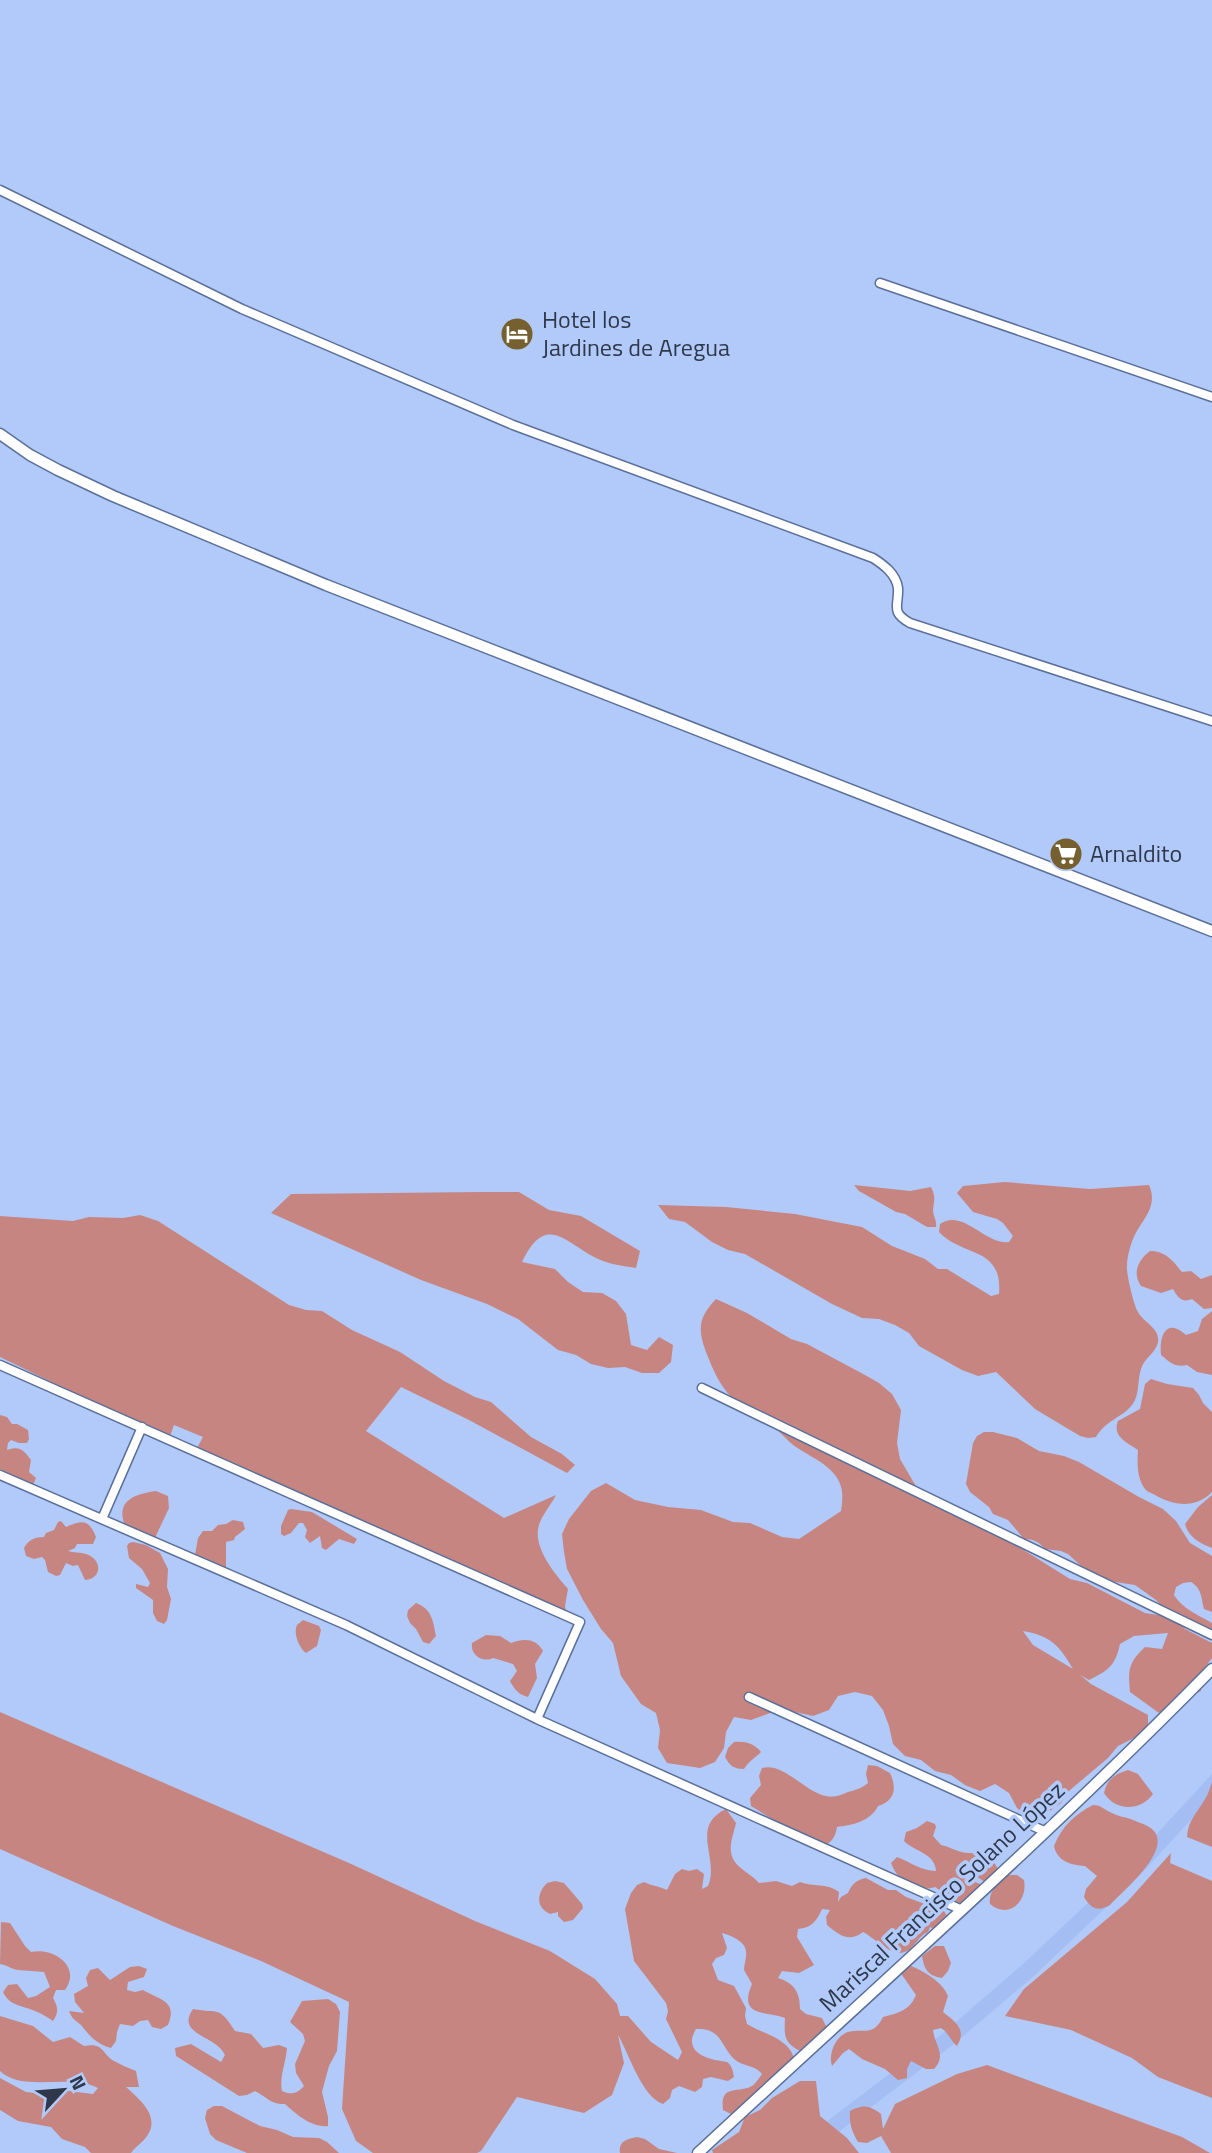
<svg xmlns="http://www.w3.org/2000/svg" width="1212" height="2153" font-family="'Titillium Web',sans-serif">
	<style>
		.built { fill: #a4bef3 }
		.green { fill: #c78581; fill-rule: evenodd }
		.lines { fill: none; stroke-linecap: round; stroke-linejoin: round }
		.minor-casing { stroke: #5a6f99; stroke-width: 11 }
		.tertiary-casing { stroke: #5a6f99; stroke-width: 13 }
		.minor { stroke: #fff; stroke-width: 8 }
		.tertiary { stroke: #fff; stroke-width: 10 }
		.labels { text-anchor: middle; stroke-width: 7; stroke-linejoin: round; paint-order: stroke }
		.poi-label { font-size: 24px; fill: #2f384b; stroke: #b2caf9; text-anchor: start }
		.street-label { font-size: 24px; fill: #2f384b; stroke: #b2caf9 }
	</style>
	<rect width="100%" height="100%" fill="#b2caf9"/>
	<!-- built -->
	<path class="built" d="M1212 1774V1797L1141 1874 1034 1976 954 2044 811 2153H785L942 2034 1023 1964 1129 1864Z"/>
	<!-- green -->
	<path class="green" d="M1005 1182 1090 1189 1149 1185C1159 1208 1141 1220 1133 1239 1130 1247 1127 1257 1127 1266 1126 1273 1134 1306 1138 1312 1144 1323 1160 1328 1158 1342 1156 1353 1144 1358 1141 1369 1137 1381 1140 1395 1132 1405 1122 1418 1107 1419 1096 1437L1088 1438 1080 1436 1035 1409 996 1372 978 1376 962 1370 919 1346 909 1333 895 1325 879 1319 862 1318 832 1304 745 1254 728 1250 712 1242 685 1222 669 1219 658 1205 726 1207 795 1214 862 1227 892 1246 925 1259 938 1269H947L991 1296 999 1294C1003 1246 962 1257 939 1232L940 1224C963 1208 985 1245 1009 1242L1013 1236 1003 1223 997 1219 973 1212 957 1193 963 1186Z
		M854 1185 910 1191 931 1187C936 1197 934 1200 933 1210 933 1216 937 1220 936 1227H927L905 1214 896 1212 859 1191Z
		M481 1192H519L549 1210 581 1216 640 1251 636 1268C625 1266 613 1265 603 1261 568 1248 548 1208 522 1262L555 1269 568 1282 583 1292 602 1293 616 1301 626 1314 631 1345 647 1350 659 1337 673 1345 671 1362 659 1373H642L625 1367 608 1368 591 1364 576 1355 558 1350 518 1319 487 1304 421 1280 271 1213 291 1194Z
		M140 1215 158 1221 289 1305 306 1310 322 1311 352 1330 400 1352 444 1381 475 1397 491 1402 531 1437 562 1454 575 1465 567 1473 469 1420 401 1387 366 1431 504 1518 556 1495C551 1505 542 1515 539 1525 532 1547 555 1574 568 1589L565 1606 567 1617 197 1448 203 1437 174 1425 169 1439 0 1357V1216L73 1221 89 1217 123 1218Z
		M1150 1251C1166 1251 1173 1261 1182 1272L1191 1271 1201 1279 1212 1275V1308L1204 1309 1192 1299C1182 1303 1178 1298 1173 1289L1161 1293 1141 1286C1132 1273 1138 1260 1150 1251Z
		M716 1299 747 1313 791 1339 807 1344 865 1375 879 1383 892 1394 901 1410 897 1443 900 1459 917 1488 928 1498 958 1513 975 1516 987 1527 1070 1579 1087 1583 1145 1613 1171 1617 1156 1600 1135 1585 1109 1581 1080 1565 1068 1554 1061 1551 1045 1549C1039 1542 1034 1539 1024 1539L1008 1520 993 1514 989 1507 970 1492 966 1484 973 1443 977 1436 984 1432H993L1017 1438 1039 1451 1064 1456 1079 1462 1139 1497 1163 1509 1176 1521 1190 1543 1212 1556V1612L1204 1609C1201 1597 1202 1589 1191 1582L1183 1583 1176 1587 1174 1595C1183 1609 1198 1615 1212 1623V1634L1175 1618 1185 1629 1212 1643V1658L1200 1674 1201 1691C1186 1697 1175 1707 1159 1713L1130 1692C1128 1670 1128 1663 1145 1647L1162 1649 1168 1633 1134 1636 1120 1644C1115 1666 1109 1670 1089 1680L1080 1675 1091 1684 1148 1715V1731L1118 1746 1108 1758 1070 1790 1061 1803 1047 1813 1032 1819 1017 1808 1009 1793 995 1784 980 1791 965 1785 951 1775 935 1771 921 1760 905 1756 893 1744 889 1726 883 1710 872 1696 855 1692 838 1696 829 1710 813 1716 781 1709 751 1720 734 1717 726 1732 724 1748 715 1762 700 1768 667 1763 658 1748 660 1730 656 1713 641 1704 621 1676 613 1643 601 1629 583 1600 567 1569 564 1552 562 1534 569 1519 591 1491 606 1483 635 1500 668 1507 701 1510 733 1522 750 1523 782 1537 799 1539 841 1511C843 1497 844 1487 835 1475 825 1462 809 1456 796 1447 786 1440 778 1429 768 1422 760 1415 750 1411 741 1405 722 1392 714 1372 706 1352 697 1328 699 1317 716 1299ZM1023 1631C1051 1636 1059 1645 1073 1669L1033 1645Z
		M1212 1311V1375L1197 1372 1187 1365C1176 1368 1169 1362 1161 1355 1159 1336 1166 1317 1186 1335L1198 1331 1202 1319Z
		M1151 1379 1167 1384 1193 1388 1199 1395 1203 1403 1212 1412V1492C1195 1509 1174 1506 1155 1495 1152 1493 1147 1492 1145 1489 1137 1479 1137 1462 1138 1450 1126 1442 1112 1436 1118 1421L1140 1409 1145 1384Z
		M0 1415 7 1417 12 1424H17L28 1430 29 1439 27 1443H19L11 1440 8 1443 7 1450C19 1446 23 1449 31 1460L29 1472 36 1478 33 1485C27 1484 4 1472 0 1469Z
		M156 1491 168 1496 169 1508 154 1540 127 1530C113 1502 133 1494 156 1491Z
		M1212 1495V1548C1201 1544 1188 1537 1185 1524L1198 1507Z
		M291 1509 312 1512 357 1539 354 1544 339 1539 326 1550 322 1548 320 1536 310 1543 305 1537 307 1530 303 1523H299L291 1533 284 1536 281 1534V1526L288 1510Z
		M233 1520 243 1522 245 1529 235 1537 234 1540 226 1542V1570L195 1555 198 1538 203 1531H212L218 1525 226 1524Z
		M61 1521 66 1527C82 1520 89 1519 96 1537L93 1544H77L75 1548 68 1551C74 1553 80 1552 86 1554 102 1559 103 1578 85 1580L78 1565 73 1566 66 1563 60 1575 56 1576 48 1572 45 1560 42 1557 34 1559 26 1556 24 1548C28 1540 35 1537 44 1537L46 1533 54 1530 58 1522Z
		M133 1542 146 1545 160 1553 168 1569 167 1587 171 1599 167 1620 164 1624 157 1621 153 1613V1600L136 1588V1584L148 1587 150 1583 142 1569 129 1558 127 1546 129 1543Z
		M416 1603C432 1609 433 1621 436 1636L429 1644 423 1642 416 1629 410 1623 407 1616 408 1610Z
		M303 1620 319 1626 321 1630 317 1646 306 1653C299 1648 293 1633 297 1625Z
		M486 1635 500 1636 511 1643C524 1638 536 1638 543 1651L535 1664 537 1678 528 1697C519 1695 514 1689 510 1681L517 1671 513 1664 493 1658C482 1663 470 1655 472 1643Z
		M0 1712 349 1863 475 1921 550 1951 595 1979 617 2004 620 2016H628L651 2042 678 2060 682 2052 666 2019 668 2011 666 2003 634 1961 625 1909 631 1893 637 1885 644 1882C652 1886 659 1886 667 1890L675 1874 682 1869 689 1871 697 1869 704 1874 702 1889 708 1886C720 1858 689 1827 726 1809L736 1823C732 1841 724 1855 742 1869 748 1874 754 1877 759 1883L776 1881 792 1886 800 1882C813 1887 828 1883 839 1892L838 1902 841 1897 848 1893C852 1884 856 1880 866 1878L888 1890H896L906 1897 944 1911 949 1919 937 1930 930 1927 928 1932C918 1936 916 1946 907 1951 893 1959 875 1938 863 1932 849 1943 839 1935 827 1925L826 1917 830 1910 822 1909C817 1921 811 1928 798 1929L797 1937 814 1965 799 1973 782 1971 778 1978C794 1983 800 1992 800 2009L806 2014 822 2018 826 2026 825 2034 802 2052C784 2043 784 2037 785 2018 768 2011 737 2018 752 1984L744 1970C744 1964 747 1957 746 1951 745 1941 730 1935 722 1933L727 1948 724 1955 716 1958 712 1964 718 1980 734 1986 746 2008 745 2016 747 2024C758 2031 772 2034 782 2042 819 2069 758 2100 739 2113L731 2114 723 2110C720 2085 735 2093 750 2087 755 2085 759 2078 762 2074 754 2064 742 2067 733 2058 720 2044 721 2028 696 2029 685 2047 698 2056 715 2060 719 2061 723 2061 727 2062 732 2065 733 2072 734 2077L728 2081 711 2077 703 2079 702 2087 695 2092 679 2086 672 2090 670 2098 663 2104C642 2097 629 2054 618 2035L624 2063 612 2095 584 2113 517 2097 481 2151 477 2153H373L356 2141 342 2109 349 2002 261 1961 173 1926 0 1849Z
		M734 1742C745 1741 754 1743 761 1752 755 1758 749 1761 744 1769 734 1769 730 1766 725 1757L728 1748Z
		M868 1765 877 1766 890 1773C897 1788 895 1801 878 1806 871 1821 853 1825 837 1827 835 1841 828 1845 816 1849L803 1838 751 1806 750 1798 761 1785 759 1776 762 1768C784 1762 804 1792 826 1796 834 1798 841 1795 848 1792 856 1790 862 1788 868 1783L866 1774Z
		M1128 1770 1138 1774 1153 1794C1140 1812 1115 1811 1104 1793 1107 1779 1115 1774 1128 1770Z
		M1212 1782V1847L1187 1837C1188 1820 1197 1813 1205 1799 1208 1795 1210 1788 1212 1782Z
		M1093 1805C1102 1805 1104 1810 1112 1813 1119 1817 1127 1817 1133 1820 1140 1823 1148 1825 1153 1830 1173 1850 1123 1891 1110 1905 1098 1912 1091 1909 1084 1897L1086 1889 1097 1876 1085 1866C1070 1865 1057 1861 1054 1846 1062 1826 1075 1814 1093 1805Z
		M927 1821 935 1824 936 1827 933 1836 941 1845C952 1847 959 1854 972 1853 981 1860 980 1861 992 1859L998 1869 997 1878 986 1883 979 1878 973 1881 980 1884 982 1887 962 1908 952 1905 953 1893 945 1894 935 1887C927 1890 926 1887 918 1885 903 1881 897 1878 891 1863L897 1857C910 1862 922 1871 936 1871 935 1853 915 1852 904 1841L906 1832 917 1828Z
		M1171 1853 1170 1863 1212 1881V2098L1158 2077 1132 2058 1071 2030 1005 2016 1024 1989 1127 1902Z
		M1009 1875H1017L1024 1880C1028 1901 1009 1920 990 1904 988 1892 998 1881 1009 1875Z
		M555 1881 564 1883 582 1904 583 1908 573 1920 564 1922 558 1916V1912L550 1914C535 1907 537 1893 547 1883Z
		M1 1922 10 1923 25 1946 31 1952C53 1947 82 1966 65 1990H56L53 1998C58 2007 59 2012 53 2021 48 2018 43 2014 37 2012 23 2005 10 2007 3 1992L8 1985 17 1984 28 1998 36 1996 50 1987 44 1972C36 1971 27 1971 18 1970 11 1969 7 1965 0 1964Z
		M935 1946H944L951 1963 948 1971 942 1978C928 1976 924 1969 922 1956Z
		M909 1965C923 1971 942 1981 948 1996L943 2012C956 2022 967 2030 957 2046 950 2040 949 2033 941 2028L933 2030C935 2046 947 2055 934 2069H926L911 2061 907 2069V2078L898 2080 885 2069 862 2059 849 2049 843 2053 832 2066C828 2055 835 2036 848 2032 864 2028 873 2037 883 2017 898 2013 909 2011 916 1995L902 1975 900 1967Z
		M139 1966 147 1969 144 1977 128 1982 127 1990 135 1992 143 1990C160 2000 178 2001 168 2025L161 2029 152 2027 148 2020 140 2021 133 2026 120 2024 117 2032 116 2041 111 2048C96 2044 90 2036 81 2025 75 2020 72 2019 69 2011L84 2013 75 2002 74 1994 88 1986 86 1978 90 1970 98 1968 110 1980 130 1967Z
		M328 1999 336 2004 340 2012 337 2051 329 2066 322 2092 328 2117V2126C312 2128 296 2114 285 2104 271 2105 267 2097 255 2091L247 2095 239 2096 176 2056 175 2048 191 2044 221 2062 225 2055C216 2035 175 2035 193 2009 220 2014 218 2005 235 2031L251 2034 263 2048 279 2045 287 2048C286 2062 279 2078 282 2091 291 2095 297 2094 304 2086L296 2073 295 2064 305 2041 303 2034 290 2022 302 2001Z
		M0 2016 33 2026 53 2042 70 2037 84 2046C104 2042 101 2053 114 2061 121 2065 129 2068 136 2071L139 2087H126C139 2099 161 2116 147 2136 143 2142 136 2146 131 2153H91L85 2147 62 2139 51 2127 18 2121 0 2110V2078L26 2092 35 2093 69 2091 93 2094 98 2088C68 2073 23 2093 0 2071Z
		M987 2065 1182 2137 1210 2153H891L881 2136 867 2143 858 2142C852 2132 849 2123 850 2111 862 2104 870 2105 881 2114L883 2129 895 2104 957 2074Z
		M800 2081H816L820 2116 847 2138 859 2153H713L712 2150 739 2132 745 2117 760 2110 772 2098Z
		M214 2106H222L260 2126 277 2130 293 2137 319 2138 327 2142 339 2153H247L216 2140 210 2134 205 2118 207 2110Z
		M637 2137 645 2139 659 2149 677 2153H620C618 2141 627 2139 637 2137Z"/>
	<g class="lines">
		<defs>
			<path id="minor" d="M0 190 242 309 513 425 873 558C884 565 896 574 898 588 899 606 890 612 910 623L1212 721
				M880 283 1212 397
				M0 1365 580 1622 537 1719
				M702 1388 1212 1635
				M0 1475 346 1625 537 1719 962 1910
				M102 1519 142 1427
				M749 1697 1044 1831"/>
			<path id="tertiary" d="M0 434 30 455 58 470 113 496 326 585 1212 931
				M698 2153C870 1993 1047 1837 1212 1669"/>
		</defs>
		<!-- minor casing -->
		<use href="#minor" class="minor-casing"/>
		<!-- tertiary casing -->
		<use href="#tertiary" class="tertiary-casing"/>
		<!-- minor -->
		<use href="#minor" class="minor"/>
		<!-- tertiary -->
		<use href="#tertiary" class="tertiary"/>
	</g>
	<!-- icons -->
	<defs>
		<symbol id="hotel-disc" viewBox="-11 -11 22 22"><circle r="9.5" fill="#776030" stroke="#b2caf9"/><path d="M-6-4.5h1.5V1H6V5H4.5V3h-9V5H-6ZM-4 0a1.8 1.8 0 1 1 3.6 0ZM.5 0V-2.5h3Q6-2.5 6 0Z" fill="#fff"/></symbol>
		<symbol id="supermarket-disc" viewBox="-11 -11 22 22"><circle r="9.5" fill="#776030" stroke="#b2caf9"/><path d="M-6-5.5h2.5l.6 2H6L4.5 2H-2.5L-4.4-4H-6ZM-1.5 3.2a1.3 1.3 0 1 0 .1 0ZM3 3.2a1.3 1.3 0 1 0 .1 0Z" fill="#fff"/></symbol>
	</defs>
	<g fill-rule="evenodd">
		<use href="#hotel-disc" x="498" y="315" width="38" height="38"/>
		<use href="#supermarket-disc" x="1047" y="835" width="38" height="38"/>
	</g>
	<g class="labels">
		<!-- poi labels -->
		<g class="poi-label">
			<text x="542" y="328">Hotel los<tspan x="542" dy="28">Jardines de Aregua</tspan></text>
			<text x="1090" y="862">Arnaldito</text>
		</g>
		<!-- street labels -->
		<g class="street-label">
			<text transform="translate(942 1897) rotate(-43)" y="8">Mariscal Francisco Solano López</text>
		</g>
	</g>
	<!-- north arrow -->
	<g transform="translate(63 2090) rotate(64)" stroke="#b2caf9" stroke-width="5" paint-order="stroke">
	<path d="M0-5L12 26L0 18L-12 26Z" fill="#2f384b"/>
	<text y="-10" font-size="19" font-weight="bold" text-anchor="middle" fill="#2f384b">N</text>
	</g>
</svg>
